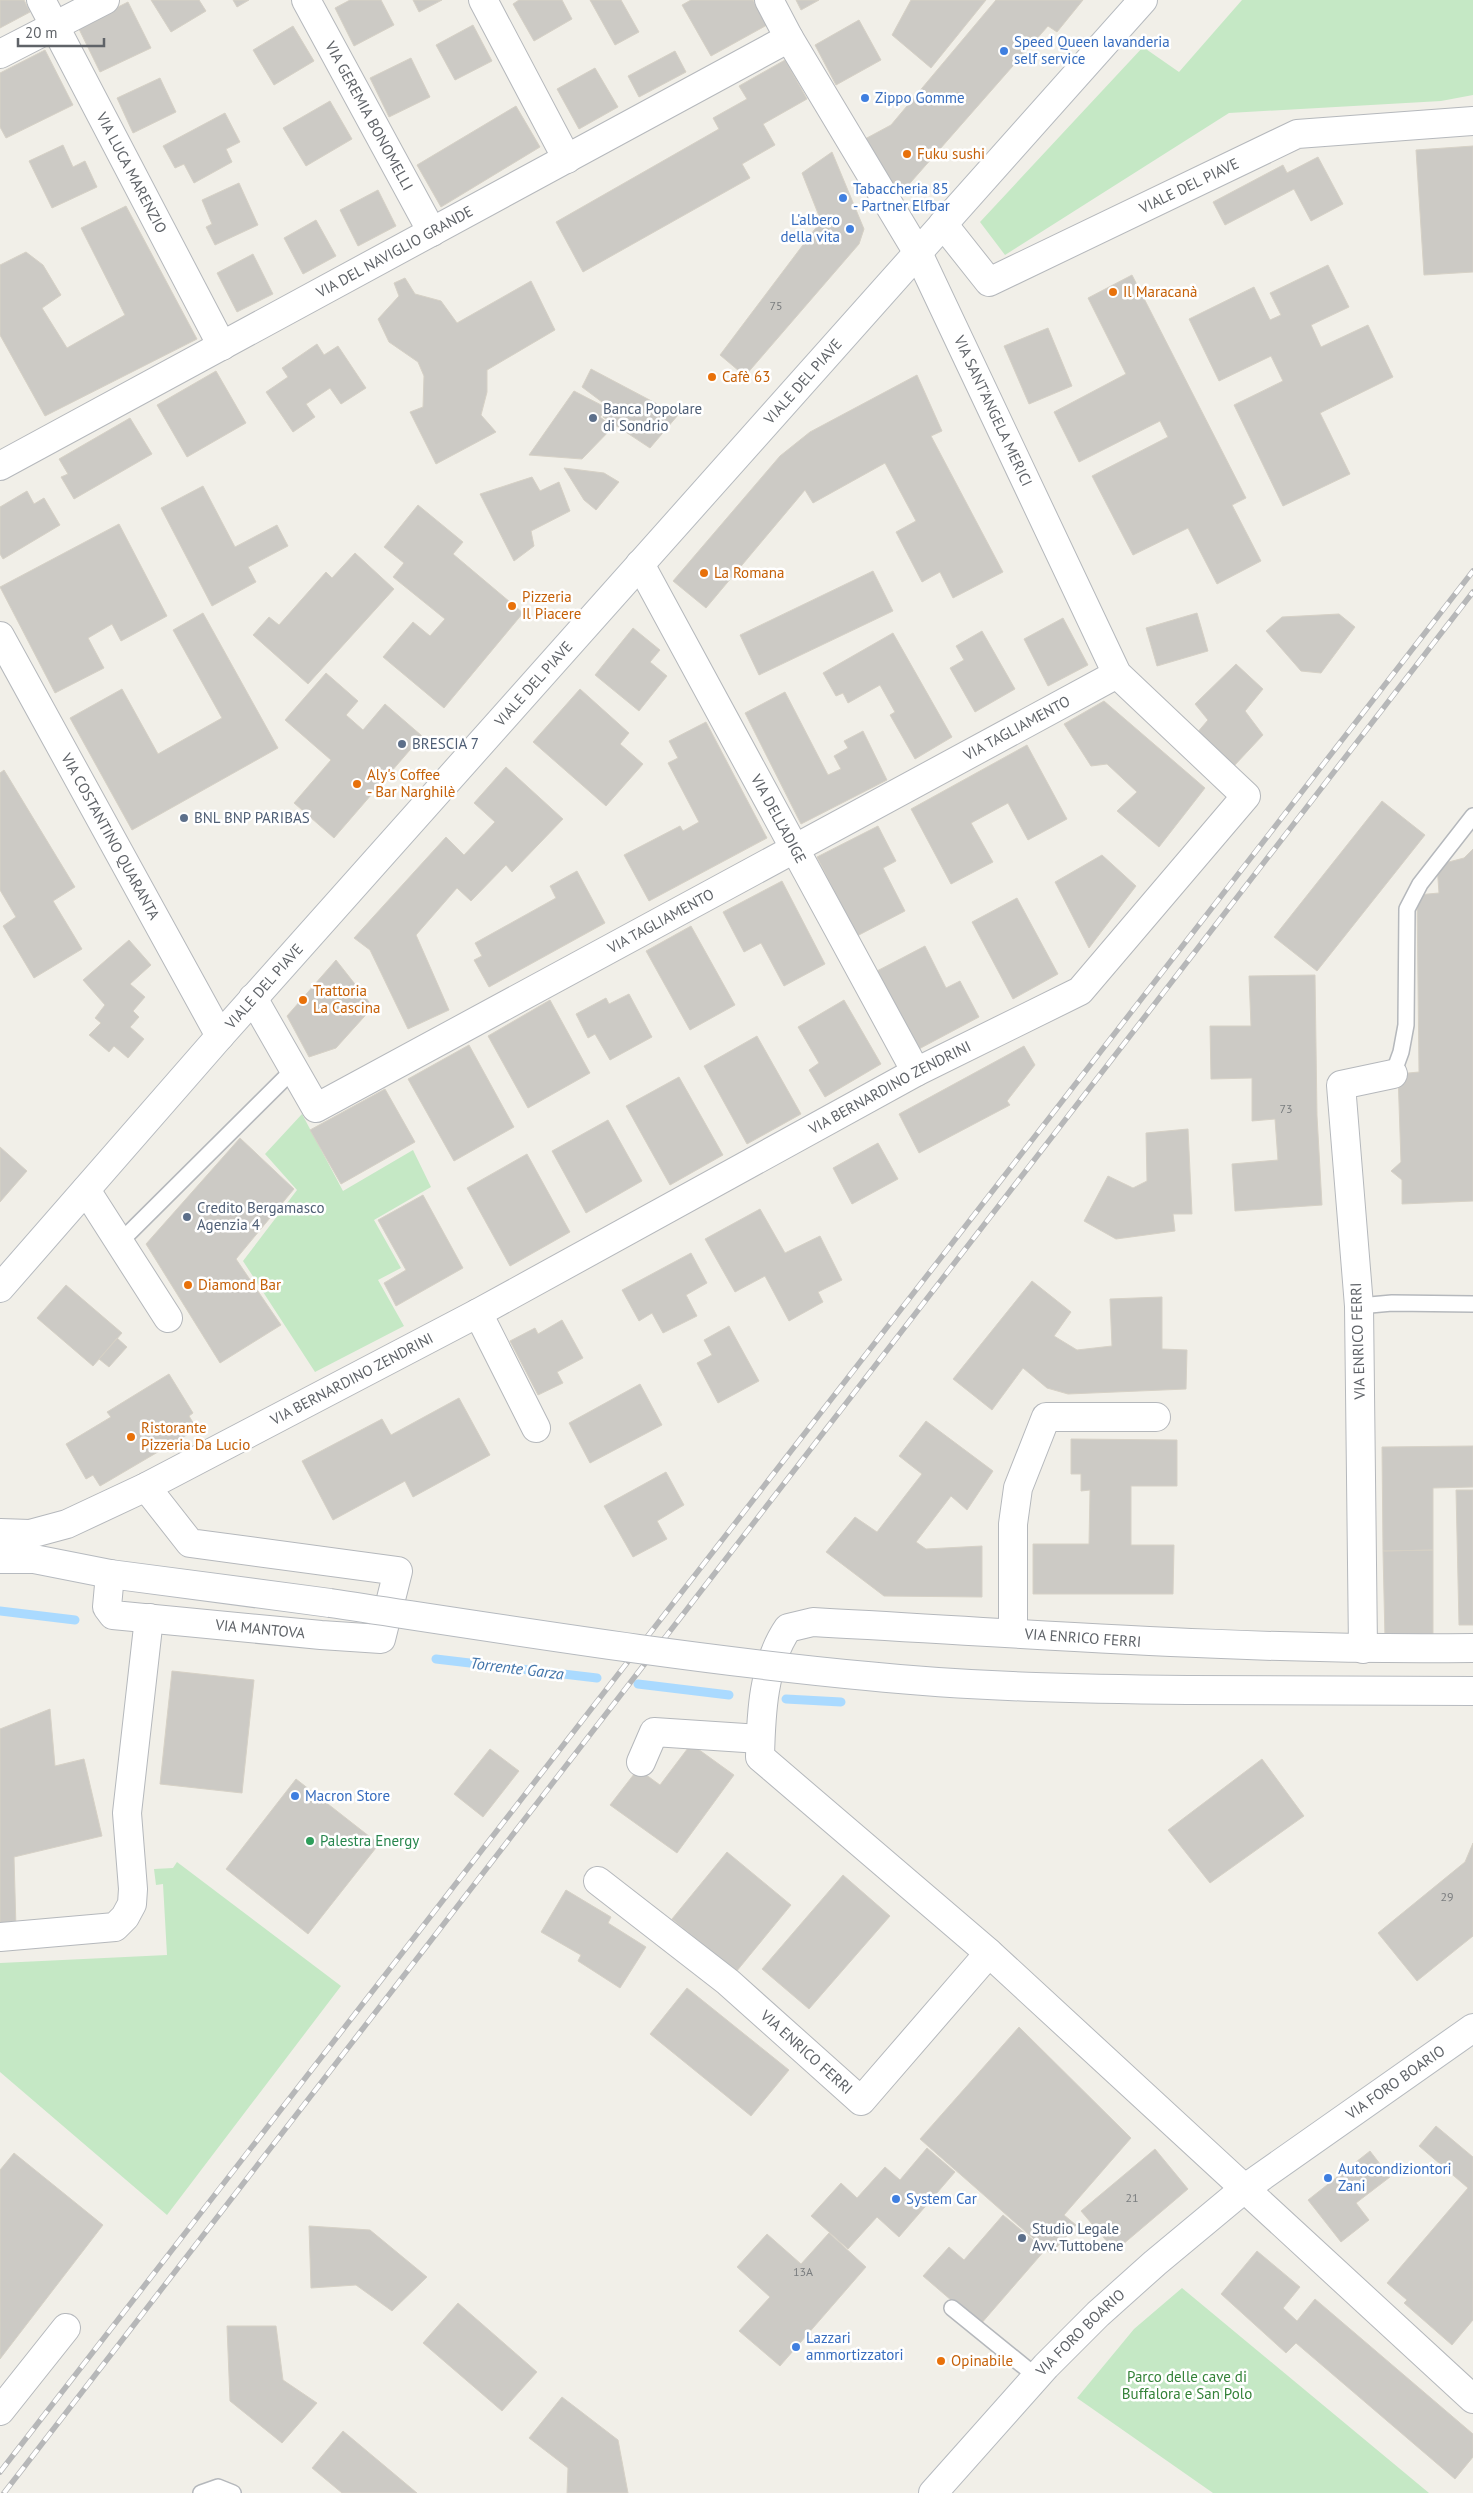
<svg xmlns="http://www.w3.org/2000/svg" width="1473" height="2493" font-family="'PT Sans',sans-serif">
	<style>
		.green { fill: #c5e8c5 }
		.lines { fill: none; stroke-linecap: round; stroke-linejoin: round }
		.stream { stroke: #aadaff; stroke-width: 9 }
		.building { fill: #cccac5; stroke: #d6d1c6 }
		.lane-casing { stroke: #b5b8bc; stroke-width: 18 }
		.street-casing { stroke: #b5b8bc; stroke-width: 30 }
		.secondary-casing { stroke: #b6babf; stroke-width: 30 }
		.lane { stroke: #fff; stroke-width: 15 }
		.street { stroke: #fff; stroke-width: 28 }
		.secondary { stroke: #fff; stroke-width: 28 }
		.rail-casing { stroke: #b6b7b8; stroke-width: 5.5 }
		.rail { stroke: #fff; stroke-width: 4; stroke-dasharray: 11; stroke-linecap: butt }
		.secondary-bridge-casing { stroke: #b6babf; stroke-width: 30; stroke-linecap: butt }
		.secondary-bridge { stroke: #fff; stroke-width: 28 }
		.shop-dot { fill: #3f7fe0; stroke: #fff; stroke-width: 2 }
		.food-dot { fill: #e8710a; stroke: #fff; stroke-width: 2 }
		.service-dot { fill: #5c6f8a; stroke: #fff; stroke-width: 2 }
		.leisure-dot { fill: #2e9e5b; stroke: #fff; stroke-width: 2 }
		.labels { text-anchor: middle; stroke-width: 5; stroke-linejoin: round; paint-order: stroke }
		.number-label { font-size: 12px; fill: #7a7d7f }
		.shop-label { font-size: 15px; fill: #366cbe; stroke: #fff; text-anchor: start }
		.street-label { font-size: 15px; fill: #5f6368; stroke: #fff }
		.food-label { font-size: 15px; fill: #c56008; stroke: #fff; text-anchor: start }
		.service-label { font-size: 15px; fill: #4e5e75; stroke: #fff; text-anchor: start }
		.leisure-label { font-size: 15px; fill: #27864d; stroke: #fff; text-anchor: start }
		.park-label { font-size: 15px; fill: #348238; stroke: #fff }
		.water-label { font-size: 16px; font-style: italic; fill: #4174aa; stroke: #fff }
	</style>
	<rect width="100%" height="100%" fill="#f1efe8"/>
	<!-- green -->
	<path class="green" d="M1242 0H1473V95L1441 101 1229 113 1005 255 980 222 1143 47 1179 72Z
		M302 1114 343 1191 413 1150 431 1187 374 1220 401 1268 378 1280 404 1326 315 1372 243 1261 297 1190 265 1154Z
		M177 1862 341 1986 167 2215 0 2072V1963L167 1955 163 1884 156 1885 154 1869 173 1868Z
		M1182 2288 1429 2493H1213L1077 2398 1134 2329Z"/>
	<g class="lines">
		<!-- stream -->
		<path class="stream" d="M0 1611 75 1620
			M436 1659 597 1678
			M638 1684 729 1695
			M786 1699 841 1702"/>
	</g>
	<!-- building -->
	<path class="building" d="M0 0H24L30 12 0 28Z
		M151 0H199L206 11 171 32Z
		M233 0H249L237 7Z
		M350 0H381L394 25 354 46 335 8Z
		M413 0H442L419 12Z
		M519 0H562L572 19 534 41 513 4Z
		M590 0H621L639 32 615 45Z
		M691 0H753L767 25 711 56 682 5Z
		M796 0H819L801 10Z
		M911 0H986L931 68 892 35Z
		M996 0H1083L1057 32 1048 26 904 190 887 182 865 139 891 125Z
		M128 2 151 48 100 72 78 27Z
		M859 20 881 60 836 85 815 45Z
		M473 25 492 61 455 80 436 45Z
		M293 26 314 61 274 85 253 50Z
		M45 50 73 105 6 138 0 127V73Z
		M675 51 686 72 639 97 628 76Z
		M411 58 430 97 389 117 370 78Z
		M785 60 807 99 763 124 775 145 742 164 750 178 583 272 556 222 719 129 713 118 747 99 739 86Z
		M595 68 618 107 579 129 557 89Z
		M160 78 176 112 133 133 117 98Z
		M330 101 352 139 306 166 283 128Z
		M516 106 540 147 441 207 417 165Z
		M225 113 240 142 226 149 232 162 194 183 184 164 175 168 163 146Z
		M63 145 73 167 85 161 97 187 52 208 29 161Z
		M1473 146V272L1424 275 1416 150Z
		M832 152 864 229 859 244 745 376 720 355 821 221 802 173Z
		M1318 157 1343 204 1311 221 1294 189 1225 225 1213 202 1283 165 1287 173Z
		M239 183 258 225 215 245 206 227 212 224 202 200Z
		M378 190 396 226 358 246 340 210Z
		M126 206 197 339 45 416 0 335V265L26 252 43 265 61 295 42 308 67 348 125 315 81 228Z
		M316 220 336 256 303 274 284 238Z
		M253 254 273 294 237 312 217 273Z
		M1328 265 1349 307 1311 325 1321 347 1368 325 1393 377 1320 413 1350 474 1283 506 1234 405 1283 381 1271 356 1219 381 1189 319 1254 287 1270 320 1281 315 1270 293Z
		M1132 275 1246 498 1232 505 1261 561 1217 584 1188 528 1133 555 1092 476 1168 437 1160 421 1079 462 1054 412 1126 374 1088 298Z
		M405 278 415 294 441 301 457 323 531 281 555 330 487 370V392L481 415 496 432 436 464 410 412 423 407 424 376 418 362 389 342 378 319 399 296 394 283Z
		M1048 328 1072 386 1029 404 1004 346Z
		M317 344 324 355 338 346 366 388 341 404 330 388 306 404 315 417 293 432 266 392 288 377 282 368Z
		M591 369 678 415 650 448 603 417 610 408 582 387Z
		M216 371 246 423 187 457 157 405Z
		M917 375 942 431 931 436 1003 572 953 598 940 572 922 582 896 532 916 521 885 463 813 503 805 490 706 608 673 581 780 456 810 432Z
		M574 391 607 408 600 417 613 427 582 459 529 455Z
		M130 418 152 454 74 499 61 477 68 474 59 459Z
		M564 468 604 473 619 482 596 510 584 500Z
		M532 477 540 491 559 482 570 511 531 531 534 546 514 561 480 494Z
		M203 486 235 547 277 525 288 546 248 567 256 582 212 606 161 508Z
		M27 491 34 504 44 498 60 525 3 559 0 554V507Z
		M418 505 463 542 453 554 523 613 444 708 383 657 413 622 430 636 445 619 393 577 404 563 384 547Z
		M119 524 167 616 121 641 112 624 88 638 104 668 55 693 0 587Z
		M355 553 394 589 308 684 253 635 269 617 279 625 326 572 332 578Z
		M873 571 893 611 759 675 740 635Z
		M203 613 278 748 132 830 70 718 122 689 158 754 222 718 173 630Z
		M1197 613 1208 651 1157 666 1146 628Z
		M1339 614 1355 627 1321 673 1301 671 1266 631 1282 617Z
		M1063 618 1088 665 1048 686 1024 639Z
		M633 628 660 650 650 662 667 676 639 711 595 675Z
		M982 631 1015 689 975 712 950 668 964 660 956 646Z
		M893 633 952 737 915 759 890 715 895 712 880 685 848 703 843 693 836 696 823 673Z
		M1236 664 1263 689 1245 711 1263 735 1234 766 1196 734 1208 720 1195 704Z
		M326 673 358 701 346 715 363 730 385 704 422 736 334 838 294 803 331 760 285 720Z
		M580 689 629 733 620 744 643 764 606 806 533 742Z
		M785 692 828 775 841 769 834 756 848 748 844 741 863 731 887 780 801 824 745 713Z
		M1104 701 1205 788 1159 847 1117 811 1137 792 1107 764 1091 766 1064 724Z
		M706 722 767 838 649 901 624 855 680 826 683 831 699 822 668 763 678 758 669 741Z
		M1027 745 1067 819 1028 840 1008 803 971 823 993 862 951 884 911 809Z
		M506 767 563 819 512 872 506 865 471 901 457 888 416 935 449 1010 408 1029 370 950 354 938 446 837 464 855 495 822 474 803Z
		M4 770 75 887 53 901 82 949 34 978 3 926 16 917 0 890V773Z
		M1382 801 1425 835 1317 971 1274 937Z
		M878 826 896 861 883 868 905 911 857 936 817 857Z
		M1473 849V1201L1402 1204V1180L1391 1171 1401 1162 1398 1074 1419 1072 1417 895 1439 893 1437 865 1464 858Z
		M1102 855 1136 886 1089 948 1055 882Z
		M577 871 605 923 489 987 474 960 482 956 475 943 556 898 550 886Z
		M782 881 825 964 784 986 761 943 744 952 723 912Z
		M1017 898 1058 974 1013 999 972 922Z
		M691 926 735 1005 690 1030 646 951Z
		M129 940 151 965 130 984 145 997 133 1011 139 1017 130 1027 144 1039 128 1058 114 1046 109 1052 89 1035 101 1023 95 1018 105 1005 83 980Z
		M925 946 946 988 960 981 979 1017 917 1050 875 972Z
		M336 960 373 1007 336 1048 309 1057 287 1016Z
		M1315 975 1317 1116 1322 1205 1235 1211 1232 1164 1278 1160 1275 1119 1252 1121V1078L1211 1079 1210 1026H1251L1249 976Z
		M629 994 652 1037 610 1060 595 1034 588 1038 576 1014 606 998 609 1004Z
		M550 1000 590 1073 528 1108 488 1036Z
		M844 1000 881 1064 825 1097 809 1070 819 1063 798 1027Z
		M757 1036 801 1114 747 1144 704 1066Z
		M469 1045 514 1127 454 1161 408 1079Z
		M1024 1046 1035 1065 1007 1101 1010 1105 919 1153 899 1114Z
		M679 1077 723 1155 670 1185 626 1106Z
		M385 1089 415 1142 341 1184 310 1130Z
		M608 1120 642 1181 586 1213 552 1151Z
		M1188 1129 1192 1214H1173L1175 1231 1116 1239 1084 1221 1108 1176 1133 1188 1147 1181 1146 1133Z
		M240 1138 294 1189 236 1259 281 1325 220 1363 146 1244Z
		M878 1143 898 1179 852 1204 833 1168Z
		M0 1147 27 1171 0 1202Z
		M527 1154 570 1232 510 1266 467 1188Z
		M423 1195 463 1268 396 1306 384 1283 406 1270 378 1220Z
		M760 1209 785 1253 820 1236 842 1280 818 1292 823 1302 789 1321 765 1276 735 1292 705 1239Z
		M691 1253 707 1283 686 1295 697 1316 663 1333 652 1313 639 1321 622 1290Z
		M1032 1281 1071 1312 1054 1336 1077 1350 1112 1346 1110 1299 1162 1297V1349L1187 1350 1186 1389 1068 1394 1047 1388 1023 1368 992 1410 953 1379Z
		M66 1285 122 1333 93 1366 37 1318Z
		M562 1320 583 1358 557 1372 563 1383 538 1395 510 1341 535 1328 538 1334Z
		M729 1326 759 1381 718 1403 697 1363 712 1355 704 1340Z
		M117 1338 127 1347 109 1367 99 1359Z
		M169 1374 193 1413 189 1416 197 1429 100 1486 93 1475 86 1479 66 1444 111 1417 107 1412Z
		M640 1384 662 1425 590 1463 569 1423Z
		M459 1398 490 1455 413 1497 405 1481 333 1520 302 1461 382 1419 391 1435Z
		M926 1421 993 1471 967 1510 951 1496 916 1542 926 1549 982 1546V1597L884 1596 826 1552 855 1517 877 1532 922 1474 899 1456Z
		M1071 1439 1177 1440V1486H1131V1545H1174L1173 1594H1033V1544H1089L1090 1490 1081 1491V1474H1071Z
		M1473 1446V1487L1433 1488V1550L1383 1551 1382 1447Z
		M666 1472 684 1505 657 1521 667 1539 633 1557 604 1506Z
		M1456 1490H1473V1625H1459Z
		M1433 1550V1639H1385L1383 1551Z
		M172 1671 254 1680 242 1793 160 1784Z
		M50 1709 55 1766 84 1759 102 1836 14 1857 16 1928 0 1929V1729Z
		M691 1744 734 1775 677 1853 610 1805 638 1769 660 1785Z
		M490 1749 519 1771 483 1817 454 1794Z
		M1262 1759 1304 1816 1210 1883 1168 1830Z
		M296 1779 379 1844 308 1934 226 1869Z
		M1473 1843V1936L1417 1981 1378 1933 1465 1862Z
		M727 1852 791 1905 736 1972 672 1919Z
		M843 1875 890 1916 809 2009 762 1969Z
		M566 1890 611 1917 608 1923 646 1947 620 1988 578 1961 581 1955 541 1932Z
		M687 1988 789 2070 751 2116 650 2034Z
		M1019 2027 1131 2138 1064 2215 1076 2225 1051 2254 920 2139Z
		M1436 2126 1473 2157V2320L1452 2345 1404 2303 1407 2300 1387 2283 1468 2188 1419 2146Z
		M927 2148 955 2172 899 2237 877 2217 848 2249 811 2216 841 2183 857 2198 885 2167 900 2180Z
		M1155 2149 1188 2189 1115 2251 1081 2211Z
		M1370 2151 1390 2177 1356 2203 1369 2220 1341 2242 1308 2200Z
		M14 2153 103 2225 0 2359V2170Z
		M1003 2215 1045 2250 980 2325 923 2276 949 2247 964 2260Z
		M309 2226 370 2230 427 2277 392 2311 356 2285 311 2288Z
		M829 2233 866 2267 780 2366 739 2331 770 2297 737 2267 767 2234 801 2264Z
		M1257 2251 1300 2287 1283 2308 1297 2321 1315 2299 1473 2434V2457L1455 2479 1296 2343 1286 2353 1221 2294Z
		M458 2303 537 2372 502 2411 423 2343Z
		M227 2326H276L283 2380 317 2403 282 2443 230 2401Z
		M562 2397 618 2440 628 2493H567L568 2468 529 2438Z
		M343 2431 417 2493H342L312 2468Z"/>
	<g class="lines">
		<defs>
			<path id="lane" d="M1393 1074 1401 1052 1406 1025 1407 909 1420 884 1473 816
				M119 1243 294 1069
				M1359 1306 1392 1303 1473 1304
				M952 2308 1037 2377
				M201 2493 218 2487 233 2493"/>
			<g id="street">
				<path id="s1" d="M41 0 222 346"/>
				<path id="s2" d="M306 0 432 232"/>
				<path d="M483 0 567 159"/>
				<path d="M0 54 105 0"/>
				<path id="s3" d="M943 224 989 282 1297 134 1473 121"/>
				<path id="s4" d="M0 466 789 38"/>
				<path id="s5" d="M640 564 916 1072"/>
				<path id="s6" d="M0 636 220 1036"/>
				<path id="s7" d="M253 998 316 1108 1117 674"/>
				<path d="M86 1190 168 1318"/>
				<path d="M478 1313 536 1428"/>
				<path id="s8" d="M0 1533 30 1534 67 1524 146 1487 478 1313 916 1072 1080 991 1246 796 1117 674 918 253 789 38 769 0"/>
				<path id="s9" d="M110 1574 107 1607 113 1615 321 1635 381 1639 398 1571 190 1543 146 1487"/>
				<path d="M1013 1633V1524L1018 1488 1046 1417H1156"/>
				<path d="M1473 1648C1252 1651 1033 1634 813 1622L788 1628C763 1664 761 1715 760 1757L989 1953 1473 2399"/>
				<path d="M1363 1649 1359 1306 1341 1085 1393 1074"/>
				<path d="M641 1762 654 1732 760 1739"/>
				<path id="s10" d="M598 1881 728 1982 861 2101 989 1953"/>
				<path d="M0 1937 115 1927 125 1917 132 1904 133 1889 127 1813 149 1618"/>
				<path d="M0 2411 66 2328"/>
			</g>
			<g id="secondary">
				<path id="s11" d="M0 1288 220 1036 1143 0"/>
				<path d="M0 1559H34L110 1574 330 1603"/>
				<path d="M1188 1690 1473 1691"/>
				<path id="s12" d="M933 2493 1046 2366 1098 2314 1155 2263 1244 2189 1473 2028"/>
			</g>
		</defs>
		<!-- lane casing -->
		<use href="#lane" class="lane-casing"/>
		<!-- street casing -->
		<use href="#street" class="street-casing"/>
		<!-- secondary casing -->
		<use href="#secondary" class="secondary-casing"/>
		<!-- lane -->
		<use href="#lane" class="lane"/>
		<!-- street -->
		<use href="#street" class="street"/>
		<!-- secondary -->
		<use href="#secondary" class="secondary"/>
		<defs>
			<path id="rail" d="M0 2472 1473 571
				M4 2493 1473 592"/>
		</defs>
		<!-- rail casing -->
		<use href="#rail" class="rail-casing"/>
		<!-- rail -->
		<use href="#rail" class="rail"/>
		<defs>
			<path id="secondary-bridge" d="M330 1603C509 1630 687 1659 867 1676 974 1687 1081 1689 1188 1690"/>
		</defs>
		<!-- secondary-bridge casing -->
		<use href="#secondary-bridge" class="secondary-bridge-casing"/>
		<!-- secondary-bridge -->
		<use href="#secondary-bridge" class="secondary-bridge"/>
	</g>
	<!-- markers -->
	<g class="shop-dot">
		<circle cx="1004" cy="51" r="5"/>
		<circle cx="865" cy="98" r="5"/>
		<circle cx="843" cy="198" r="5"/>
		<circle cx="850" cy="229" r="5"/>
		<circle cx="295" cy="1796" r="5"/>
		<circle cx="1328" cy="2178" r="5"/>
		<circle cx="896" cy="2199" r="5"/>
		<circle cx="796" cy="2347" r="5"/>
	</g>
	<g class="food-dot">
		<circle cx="907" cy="154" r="5"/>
		<circle cx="1113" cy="292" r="5"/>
		<circle cx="712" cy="377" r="5"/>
		<circle cx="704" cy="573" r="5"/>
		<circle cx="512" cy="606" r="5"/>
		<circle cx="357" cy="784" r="5"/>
		<circle cx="303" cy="1000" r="5"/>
		<circle cx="188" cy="1285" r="5"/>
		<circle cx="131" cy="1437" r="5"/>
		<circle cx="941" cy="2361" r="5"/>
	</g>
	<g class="service-dot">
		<circle cx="593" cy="418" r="5"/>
		<circle cx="402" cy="744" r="5"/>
		<circle cx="184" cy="818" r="5"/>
		<circle cx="187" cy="1217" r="5"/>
		<circle cx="1022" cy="2238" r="5"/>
	</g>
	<circle class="leisure-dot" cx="310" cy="1841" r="5"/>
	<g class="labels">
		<!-- number labels -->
		<g class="number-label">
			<text x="776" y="310">75</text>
			<text x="1286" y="1113">73</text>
			<text x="1447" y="1901">29</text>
			<text x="1132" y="2202">21</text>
			<text x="803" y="2276">13A</text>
		</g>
		<!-- shop labels -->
		<g class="shop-label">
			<text x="1014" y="47">Speed Queen lavanderia<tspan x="1014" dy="17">self service</tspan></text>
			<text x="875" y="103">Zippo Gomme</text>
			<text x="853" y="194">Tabaccheria 85<tspan x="853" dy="17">- Partner Elfbar</tspan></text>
			<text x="840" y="225" text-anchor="end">L'albero<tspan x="840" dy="17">della vita</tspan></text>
			<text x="305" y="1801">Macron Store</text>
			<text x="1338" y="2174">Autocondiziontori<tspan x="1338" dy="17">Zani</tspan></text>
			<text x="906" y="2204">System Car</text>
			<text x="806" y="2343">Lazzari<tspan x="806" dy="17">ammortizzatori</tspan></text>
		</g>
		<!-- street labels -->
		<g class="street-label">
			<text dy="5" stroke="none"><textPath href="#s2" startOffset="132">VIA GEREMIA BONOMELLI</textPath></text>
			<text dy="5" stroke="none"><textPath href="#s1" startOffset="195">VIA LUCA MARENZIO</textPath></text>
			<text dy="5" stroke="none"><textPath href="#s3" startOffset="296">VIALE DEL PIAVE</textPath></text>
			<text dy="5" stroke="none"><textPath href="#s4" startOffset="449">VIA DEL NAVIGLIO GRANDE</textPath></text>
			<text dy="5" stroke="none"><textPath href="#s11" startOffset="1211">VIALE DEL PIAVE</textPath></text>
			<text transform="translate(993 411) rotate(65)" y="5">VIA SANT'ANGELA MERICI</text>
			<text dy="5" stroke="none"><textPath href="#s11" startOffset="806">VIALE DEL PIAVE</textPath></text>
			<text dy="5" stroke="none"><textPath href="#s7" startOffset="924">VIA TAGLIAMENTO</textPath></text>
			<text dy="5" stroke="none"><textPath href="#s5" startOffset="290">VIA DELL'ADIGE</textPath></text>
			<text dy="5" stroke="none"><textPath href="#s6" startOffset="229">VIA COSTANTINO QUARANTA</textPath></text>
			<text dy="5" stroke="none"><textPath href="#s7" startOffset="519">VIA TAGLIAMENTO</textPath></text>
			<text dy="5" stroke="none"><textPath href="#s11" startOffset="401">VIALE DEL PIAVE</textPath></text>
			<text dy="5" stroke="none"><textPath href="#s8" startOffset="1000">VIA BERNARDINO ZENDRINI</textPath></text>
			<text transform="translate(1358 1341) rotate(-92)" y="5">VIA ENRICO FERRI</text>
			<text dy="5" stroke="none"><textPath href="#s8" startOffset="388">VIA BERNARDINO ZENDRINI</textPath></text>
			<text dy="5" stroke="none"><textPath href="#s9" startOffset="191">VIA MANTOVA</textPath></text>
			<text transform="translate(1083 1638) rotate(4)" y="5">VIA ENRICO FERRI</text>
			<text dy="5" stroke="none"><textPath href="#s10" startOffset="270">VIA ENRICO FERRI</textPath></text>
			<text dy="5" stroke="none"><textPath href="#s12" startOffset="621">VIA FORO BOARIO</textPath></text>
			<text dy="5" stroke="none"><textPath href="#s12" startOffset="218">VIA FORO BOARIO</textPath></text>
		</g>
		<!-- food labels -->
		<g class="food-label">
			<text x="917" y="159">Fuku sushi</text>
			<text x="1123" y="297">Il Maracanà</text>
			<text x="722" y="382">Cafè 63</text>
			<text x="714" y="578">La Romana</text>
			<text x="522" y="602">Pizzeria<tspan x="522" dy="17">Il Piacere</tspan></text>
			<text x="367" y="780">Aly's Coffee<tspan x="367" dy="17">- Bar Narghilè</tspan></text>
			<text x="313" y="996">Trattoria<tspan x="313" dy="17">La Cascina</tspan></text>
			<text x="198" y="1290">Diamond Bar</text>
			<text x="141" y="1433">Ristorante<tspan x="141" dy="17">Pizzeria Da Lucio</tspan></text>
			<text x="951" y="2366">Opinabile</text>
		</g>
		<!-- service labels -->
		<g class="service-label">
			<text x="603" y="414">Banca Popolare<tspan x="603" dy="17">di Sondrio</tspan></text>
			<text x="412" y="749">BRESCIA 7</text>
			<text x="194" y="823">BNL BNP PARIBAS</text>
			<text x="197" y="1213">Credito Bergamasco<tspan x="197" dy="17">Agenzia 4</tspan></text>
			<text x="1032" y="2234">Studio Legale<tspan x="1032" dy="17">Avv. Tuttobene</tspan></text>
		</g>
		<!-- leisure labels -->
		<g class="leisure-label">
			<text x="320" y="1846">Palestra Energy</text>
		</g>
		<!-- park labels -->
		<g class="park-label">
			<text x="1187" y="2382">Parco delle cave di<tspan x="1187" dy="17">Buffalora e San Polo</tspan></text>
		</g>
		<!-- water labels -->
		<g class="water-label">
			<text transform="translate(517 1668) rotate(7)" y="6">Torrente Garza</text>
		</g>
	</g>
	<!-- scale -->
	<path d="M18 38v8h86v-8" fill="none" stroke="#5f6368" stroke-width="2.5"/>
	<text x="25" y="38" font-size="15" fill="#5f6368" stroke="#ffffff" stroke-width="4" paint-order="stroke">20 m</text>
</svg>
